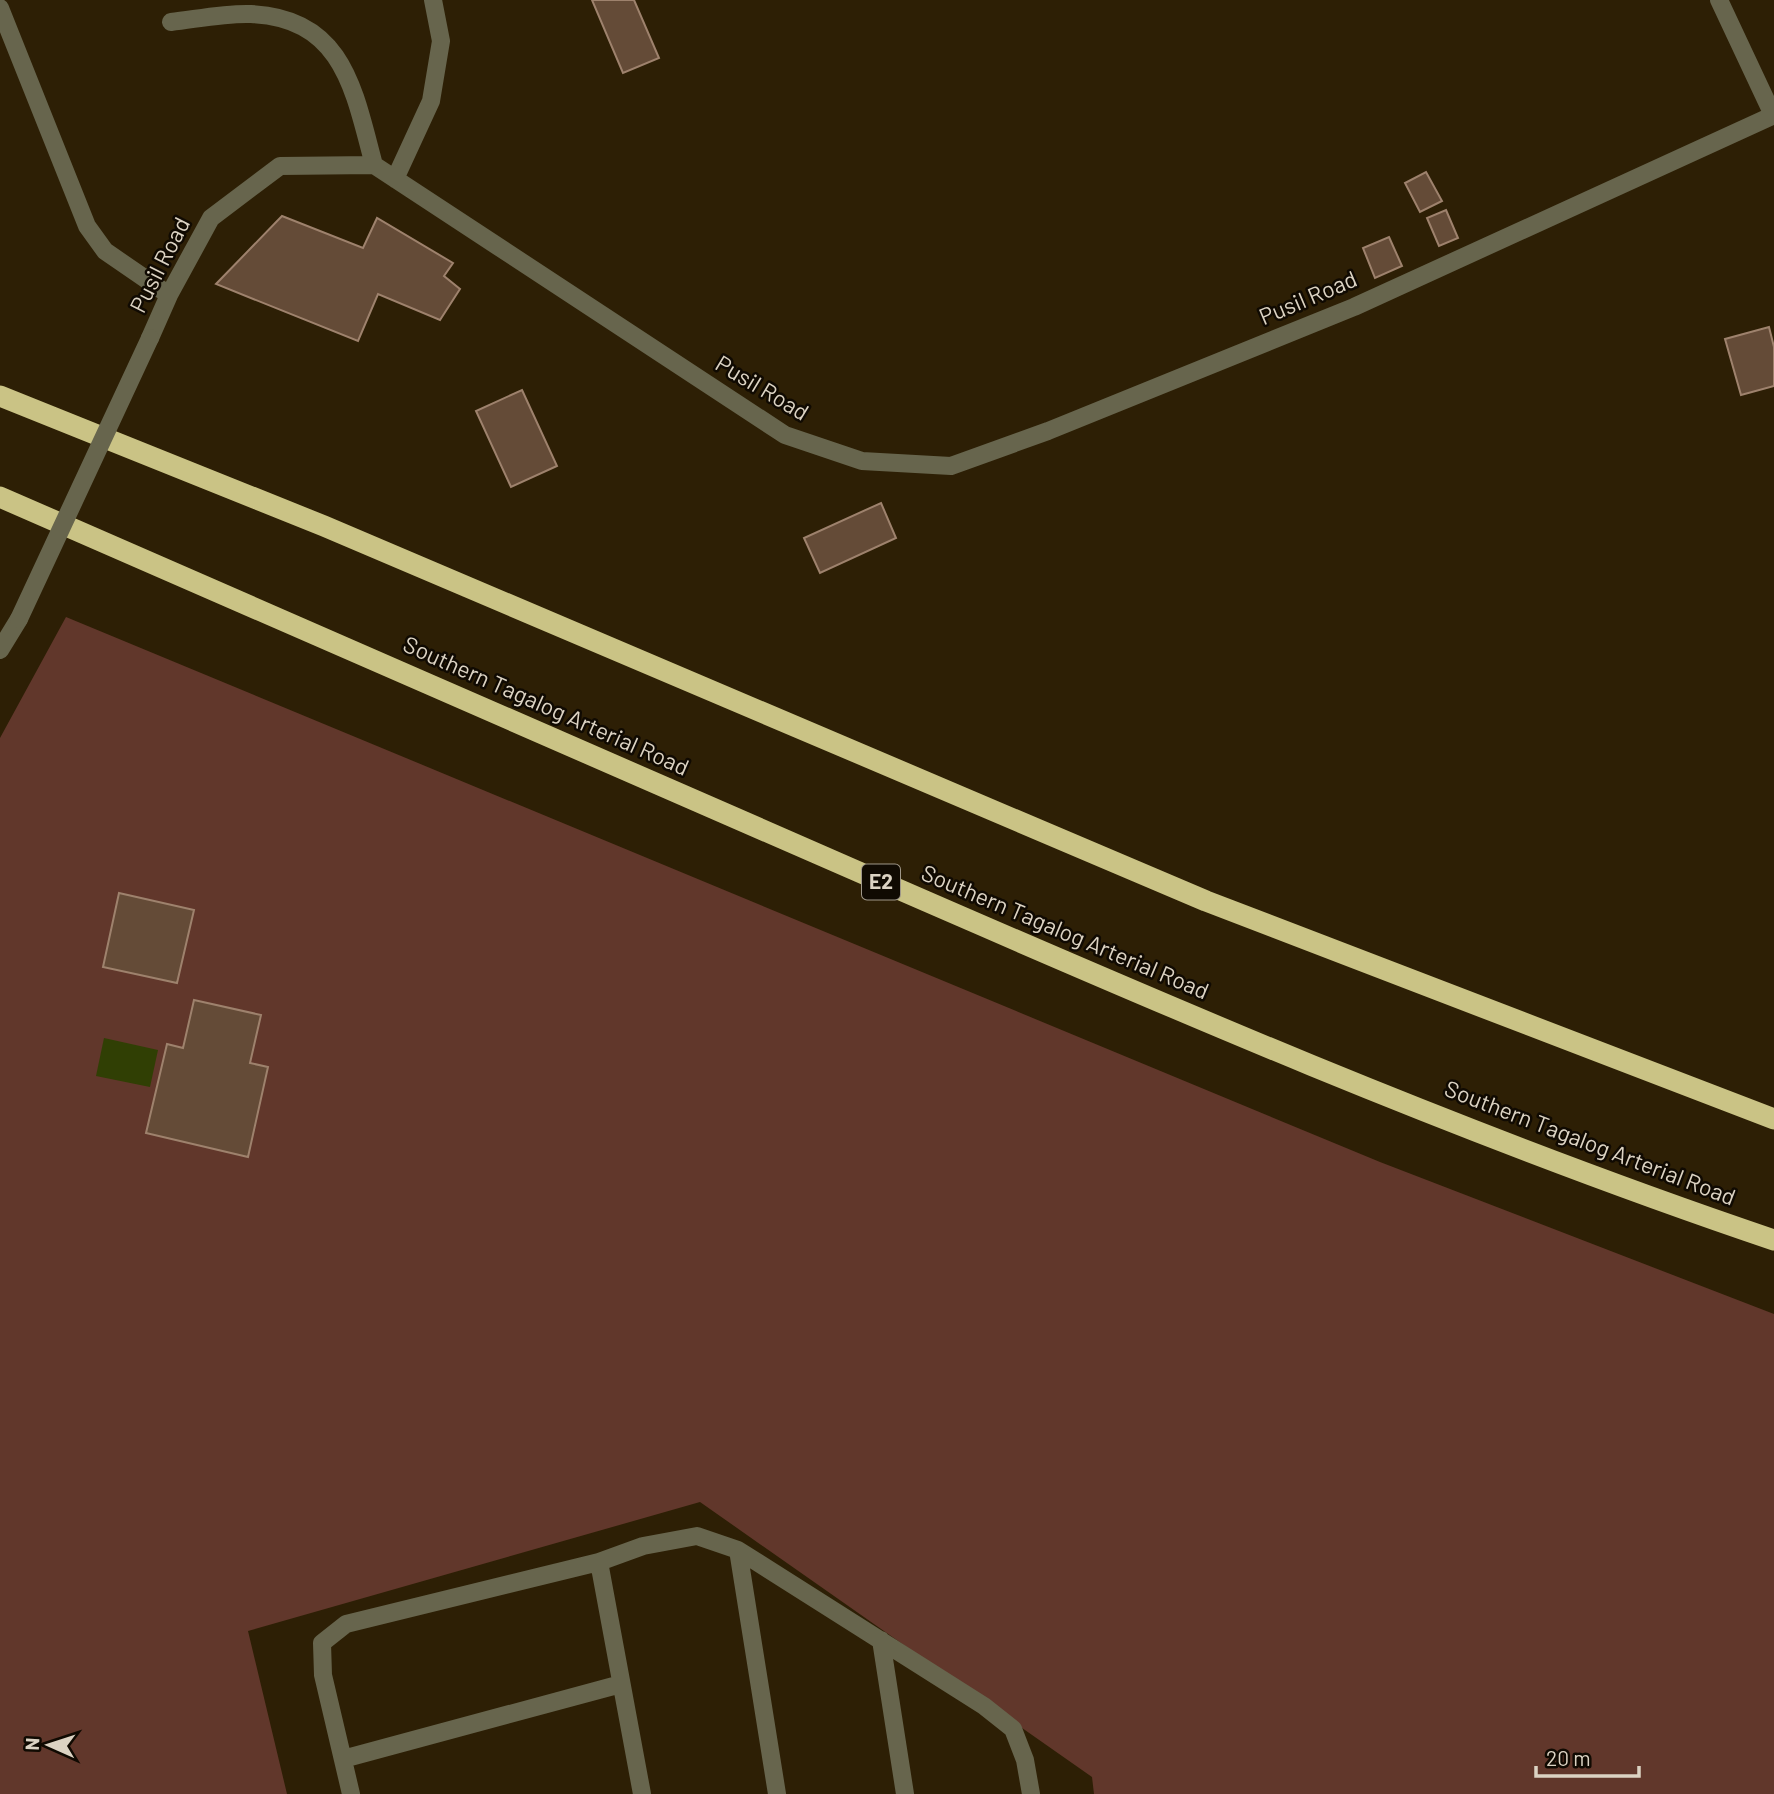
<svg xmlns="http://www.w3.org/2000/svg" width="1774" height="1794" font-family="Barlow,sans-serif">
	<style>
		.green { fill: #61372b }
		.water { fill: #303f04 }
		.building { fill: #644b37; stroke: #9e826d; stroke-width: 2 }
		.lines { fill: none; stroke-linecap: round; stroke-linejoin: round }
		.minor { stroke: #67654d; stroke-width: 18 }
		.highway { stroke: #cac385; stroke-width: 21 }
		.minor-bridge { stroke: #67654d; stroke-width: 18 }
		.labels { text-anchor: middle; stroke-width: 5; stroke-linejoin: round; paint-order: stroke }
		.shield { fill: #100a02; stroke: #9f9789; stroke-width: 2 }
		.shield-label { font-size: 21px; font-weight: bold; fill: #dcd3c3 }
		.street-label { font-size: 23px; fill: #dcd3c3; stroke: #100a02 }
	</style>
	<rect width="100%" height="100%" fill="#2d1f05"/>
	<!-- green -->
	<path class="green" d="M66 617 1380 1162 1774 1314V1794H1094L1092 1777 700 1502 248 1631 287 1794H0V738Z"/>
	<!-- water -->
	<path class="water" d="M104 1038 158 1050 150 1087 96 1076Z"/>
	<!-- building -->
	<path class="building" d="M592 0H634L659 58 623 73Z
		M1426 172 1442 201 1420 212 1405 183Z
		M1446 210 1458 238 1439 246 1427 218Z
		M282 216 363 248 377 218 453 263 444 276 460 289 440 320 378 294 358 341 216 284Z
		M1389 237 1402 266 1375 278 1363 248Z
		M1769 327 1774 347V386L1741 395 1725 339Z
		M522 390 557 466 511 487 476 411Z
		M881 503 896 538 820 573 804 538Z
		M119 893 194 910 177 983 103 967Z
		M194 1000 261 1015 250 1063 268 1067 248 1157 146 1133 167 1044 183 1048Z"/>
	<g class="lines">
		<!-- minor -->
		<path class="minor" d="M1719 0 1773 115
			M0 8 87 226 105 251 169 295
			M171 22C197 19 225 13 251 14 344 18 354 91 374 165
			M395 179 431 101 441 41 433 0
			M150 338 169 295 211 218 280 166 374 165 785 435 862 461 951 466 1048 431 1354 307 1774 115
			M0 650 19 619
			M738 1550 777 1794
			M599 1562 642 1794
			M881 1640 905 1794
			M343 1759 621 1684
			M351 1794 323 1675 322 1643 346 1624 599 1562 643 1546 697 1536 738 1550 984 1706 1013 1729 1025 1760 1031 1794"/>
		<!-- highway -->
		<path class="highway" d="M0 396 324 526 1206 901 1774 1119
			M0 497C286 622 573 747 859 872 1159 1003 1463 1135 1774 1240"/>
		<!-- minor-bridge -->
		<path class="minor-bridge" d="M19 619 150 338"/>
	</g>
	<g class="labels">
		<!-- shield labels -->
		<rect class="shield" x="862" y="864.5" width="38" height="35" rx="5"/>
		<g class="shield-label">
			<text x="881" y="889">E2</text>
		</g>
		<!-- street labels -->
		<g class="street-label">
			<text transform="translate(160 265) rotate(-63)" y="8">Pusil Road</text>
			<text transform="translate(1308 298) rotate(-23)" y="8">Pusil Road</text>
			<text transform="translate(762 388) rotate(31)" y="8">Pusil Road</text>
			<text transform="translate(546 706) rotate(24)" y="8">Southern Tagalog Arterial Road</text>
			<text transform="translate(1065 932) rotate(23)" y="8">Southern Tagalog Arterial Road</text>
			<text transform="translate(1590 1143) rotate(21)" y="8">Southern Tagalog Arterial Road</text>
		</g>
	</g>
	<!-- north arrow -->
	<g transform="translate(49 1745) rotate(273)" stroke="#100a02" stroke-width="5" paint-order="stroke">
	<path d="M0-5L12 26L0 18L-12 26Z" fill="#dcd3c3"/>
	<text y="-10" font-size="19" font-weight="bold" text-anchor="middle" fill="#dcd3c3">N</text>
	</g>
	<!-- scale -->
	<path d="M1536 1766v10h103v-10" fill="none" stroke="#dcd3c3" stroke-width="3.5"/>
	<text x="1546" y="1766" font-size="21" fill="#dcd3c3" stroke="#100a02" stroke-width="5" paint-order="stroke">20 m</text>
</svg>
